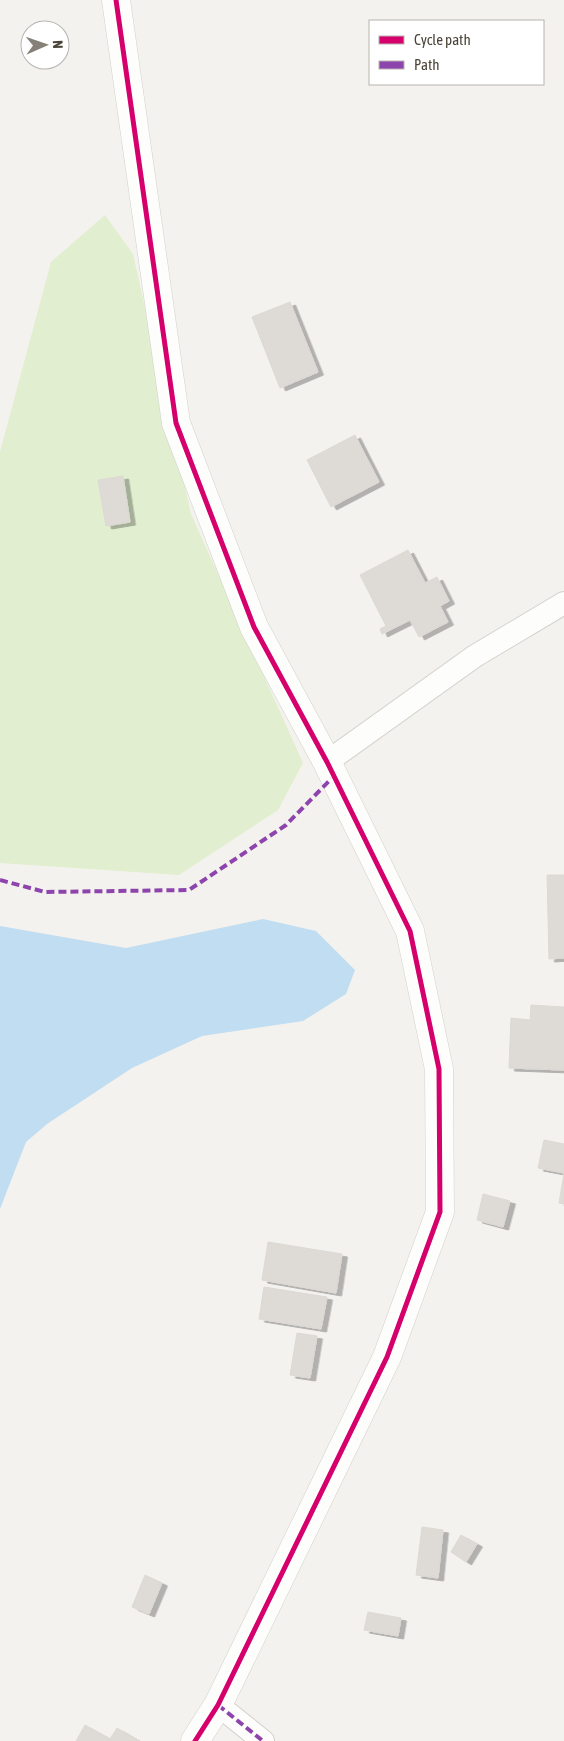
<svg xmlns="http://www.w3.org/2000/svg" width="564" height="1741" font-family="'Asap Condensed',sans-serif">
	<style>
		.green { fill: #e1eecf }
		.water { fill: #c0ddf1 }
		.building { fill: #dedbd6; stroke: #dcd9d4; filter: url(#shadow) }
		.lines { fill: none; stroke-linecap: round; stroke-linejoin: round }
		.minor-casing { stroke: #d2d0cb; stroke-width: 24 }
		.tertiary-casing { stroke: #d2d0cb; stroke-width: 29 }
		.minor { stroke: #fdfdfc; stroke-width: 22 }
		.tertiary { stroke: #fdfdfc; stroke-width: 28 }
		.quiet { stroke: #8e44ad; stroke-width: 4; stroke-dasharray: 8 4; stroke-linecap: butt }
		.cycleway-casing { stroke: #fff; stroke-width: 8 }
		.cycleway { stroke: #d6006c; stroke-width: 5 }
	</style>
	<defs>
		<filter id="shadow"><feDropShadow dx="5.5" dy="3" stdDeviation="0" flood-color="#0004"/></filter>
	</defs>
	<rect width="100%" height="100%" fill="#f4f2ee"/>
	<!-- green -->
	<path class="green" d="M105 215 133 254 191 514 303 763 278 810 179 875 0 863V452L51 262Z"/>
	<!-- water -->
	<path class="water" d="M263 919 316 931 355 970 346 994 303 1021 202 1036 132 1068 47 1124 26 1142 0 1209V926L126 948Z"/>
	<!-- building -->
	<path class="building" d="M290 302 318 372 280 388 252 317Z
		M355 435 379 482 331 507 307 460Z
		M123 476 130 522 106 526 98 480Z
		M408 550 425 583 437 577 449 601 440 606 448 622 419 637 410 620 382 634 380 629 386 626 360 575Z
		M547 875H564V958L549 959Z
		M531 1005 564 1007V1070L509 1068 511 1018 530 1020Z
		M544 1140 564 1144V1173L538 1168Z
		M564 1173V1204L559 1203Z
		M483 1194 510 1201 503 1227 477 1220Z
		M268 1242 342 1254 336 1293 262 1280Z
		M264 1287 327 1297 321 1329 259 1319Z
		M297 1333 317 1336 310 1378 290 1375Z
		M422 1527 443 1530 438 1578 416 1575Z
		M461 1535 477 1544 466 1562 451 1552Z
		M145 1575 162 1583 149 1614 132 1607Z
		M368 1612 401 1618 398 1636 364 1630Z
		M85 1725 110 1739 117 1728 139 1741H76Z"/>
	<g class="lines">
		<defs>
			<path id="minor" d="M327 762 475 656 564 603
				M218 1705 263 1741"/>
			<path id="tertiary" d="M116 0 176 423 254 627 327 762 410 931 439 1069 440 1212 387 1357 218 1705 195 1741"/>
		</defs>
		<!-- minor casing -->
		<use href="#minor" class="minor-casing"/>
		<!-- tertiary casing -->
		<use href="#tertiary" class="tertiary-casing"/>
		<!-- minor -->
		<use href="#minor" class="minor"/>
		<!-- tertiary -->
		<use href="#tertiary" class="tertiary"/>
		<!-- quiet -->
		<path class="quiet" d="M0 880 45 892 189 890 286 825 334 776
			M218 1705 263 1741"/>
		<defs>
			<path id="cycleway" d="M116 0 176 423 254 627 327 762 410 931 439 1069 440 1212 387 1357 218 1705 195 1741"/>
		</defs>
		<!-- cycleway casing -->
		<use href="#cycleway" class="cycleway-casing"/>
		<!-- cycleway -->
		<use href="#cycleway" class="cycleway"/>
	</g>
	<!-- legend -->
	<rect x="369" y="20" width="175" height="65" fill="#ffffff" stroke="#b7b4b0"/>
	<rect x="379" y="36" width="25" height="8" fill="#d6006c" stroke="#b7b4b0"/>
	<text x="414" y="45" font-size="15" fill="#4b4439">Cycle path</text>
	<rect x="379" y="61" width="25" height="8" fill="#8e44ad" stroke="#b7b4b0"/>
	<text x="414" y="70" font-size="15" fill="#4b4439">Path</text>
	<!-- north arrow -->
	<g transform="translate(45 45) rotate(88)"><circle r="24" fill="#ffffff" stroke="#b7b4b0"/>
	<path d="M0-4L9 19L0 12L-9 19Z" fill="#868178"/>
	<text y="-8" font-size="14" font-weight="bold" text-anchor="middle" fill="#4b4439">N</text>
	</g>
</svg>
